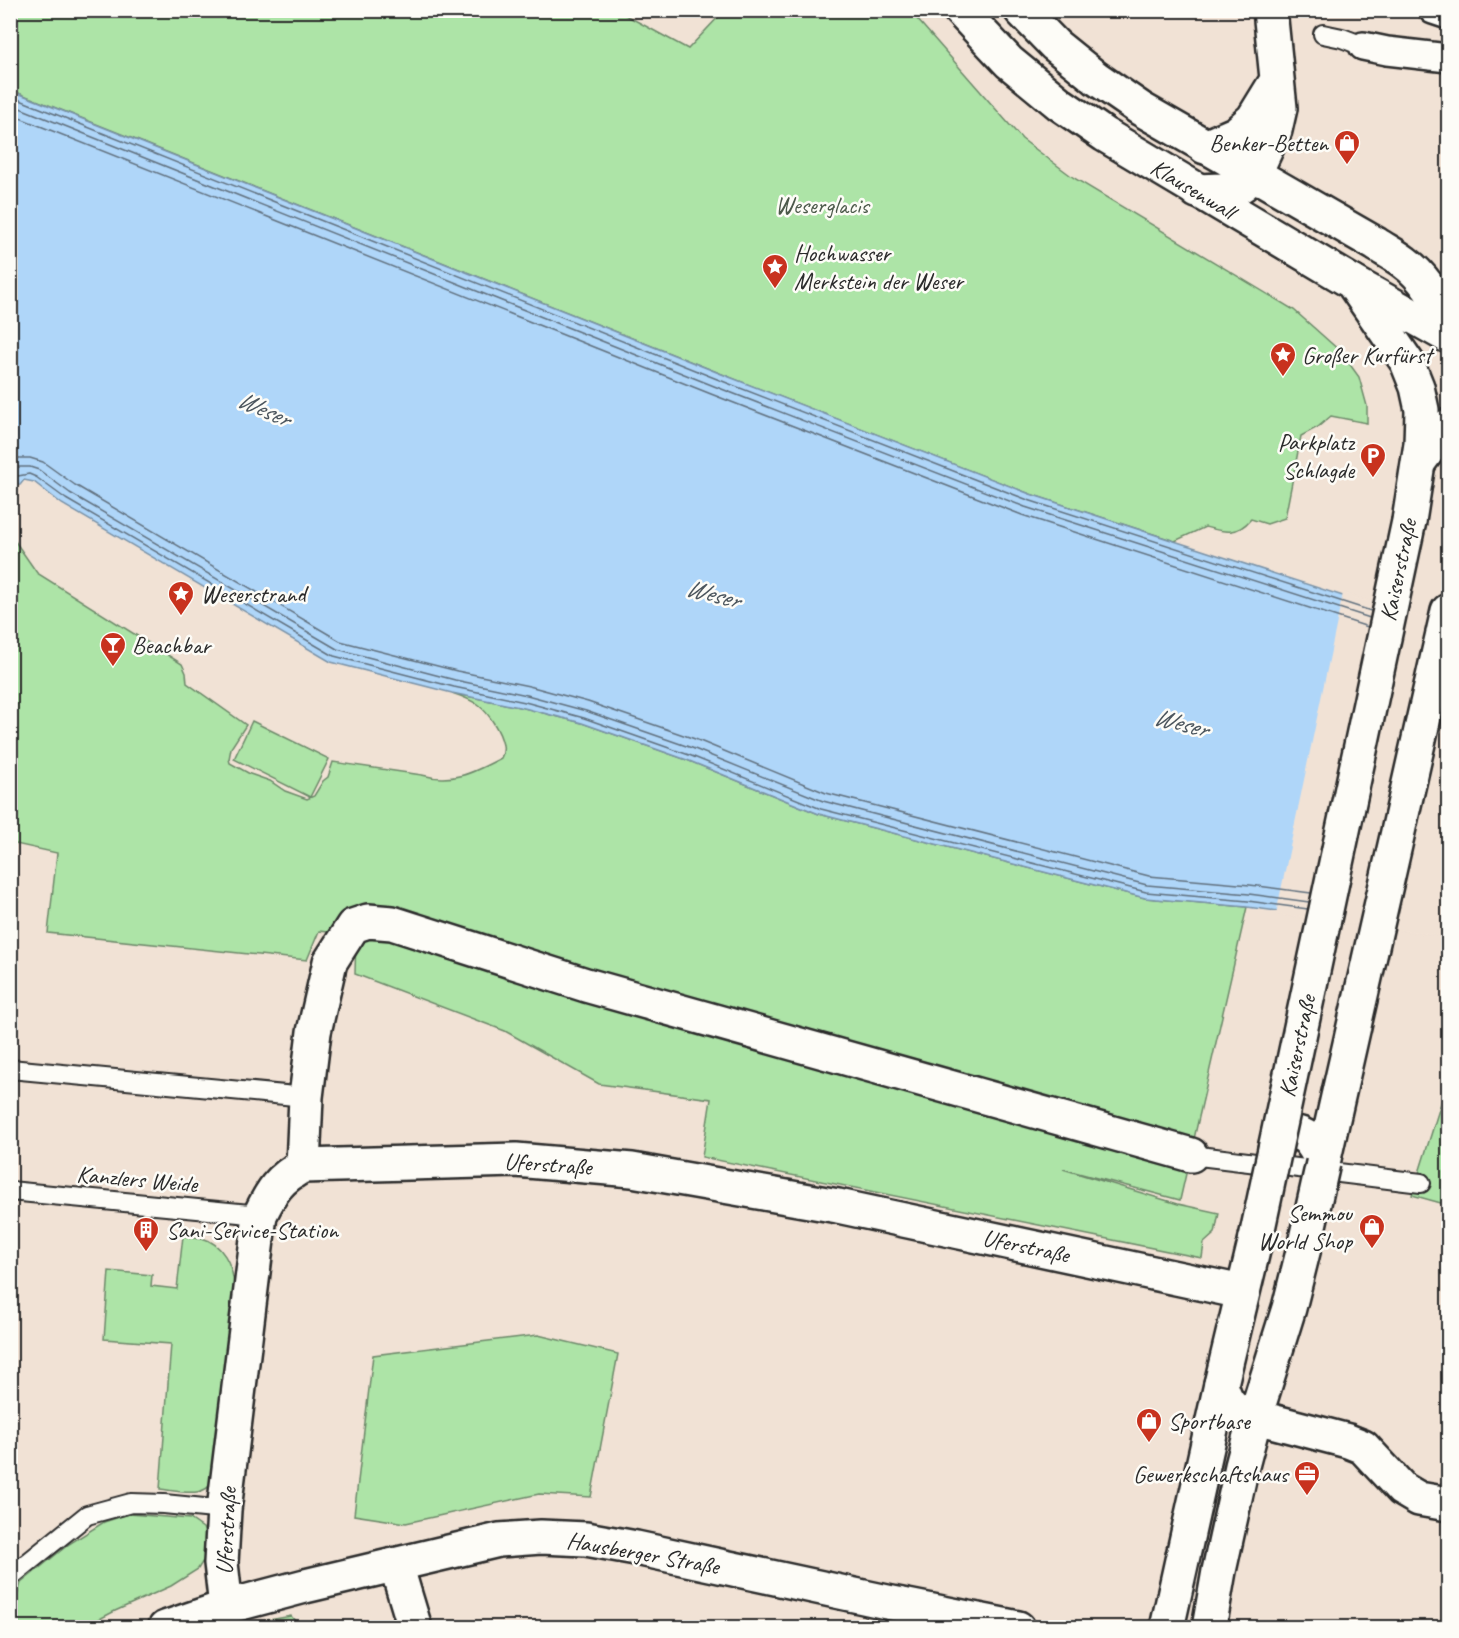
<svg xmlns="http://www.w3.org/2000/svg" width="1459" height="1638" font-family="Caveat,sans-serif">
	<style>
		.green { fill: #ade4a7; stroke: #6c8869; stroke-width: 1.5 }
		.water { fill: #afd6f9; stroke: #7a92a7; stroke-width: 1.5 }
		.pier { fill: #f1e2d5 }
		.lines { fill: none; stroke-linecap: round; stroke-linejoin: round }
		.shore { stroke: #606f7d; stroke-width: 1.5 }
		.service-casing { stroke: #2b2b2b; stroke-width: 22 }
		.pedestrian-casing { stroke: #2b2b2b; stroke-width: 32 }
		.minor-casing { stroke: #2b2b2b; stroke-width: 38 }
		.tertiary-casing { stroke: #2b2b2b; stroke-width: 38 }
		.secondary-casing { stroke: #2b2b2b; stroke-width: 38 }
		.service { stroke: #fdfcf7; stroke-width: 18 }
		.pedestrian { stroke: #fdfcf7; stroke-width: 27 }
		.minor { stroke: #fdfcf7; stroke-width: 33 }
		.tertiary { stroke: #fdfcf7; stroke-width: 33 }
		.secondary { stroke: #fdfcf7; stroke-width: 33 }
		.secondary-bridge-casing { stroke: #2b2b2b; stroke-width: 38; stroke-linecap: butt }
		.secondary-bridge { stroke: #fdfcf7; stroke-width: 33 }
		.labels { text-anchor: middle; stroke-width: 5; stroke-linejoin: round; paint-order: stroke }
		.poi-label { font-size: 24px; fill: #2b2b2b; stroke: #fdfcf7; text-anchor: start }
		.street-label { font-size: 24px; fill: #2b2b2b; stroke: #fdfcf7 }
		.park-label { font-size: 24px; fill: #4c594a; stroke: #fdfcf7 }
		.water-label { font-size: 26px; font-style: italic; fill: #4c565e; stroke: #fdfcf7 }
	</style>
	<rect width="100%" height="100%" fill="#f1e2d5"/>
	<filter id="ink" filterUnits="userSpaceOnUse"><feTurbulence type="fractalNoise" baseFrequency=".0167" numOctaves="2"/><feDisplacementMap in="SourceGraphic" scale="12" xChannelSelector="R" yChannelSelector="G"/><feConvolveMatrix kernelMatrix="1 2 1 2 8 2 1 2 1" color-interpolation-filters="sRGB"/></filter>
	<g filter="url(#ink)">
		<!-- green -->
		<path class="green" d="M10 11H618L688 49 724 11H910L1022 139 1074 178 1294 310 1341 352 1359 377 1367 406V423L1331 416 1318 427 1301 436 1285 518 1267 524 1251 519C1237 536 1224 532 1205 527L1175 541 1030 494 752 386 11 90Z
			M10 534 37 573 182 664 186 673 187 683 246 725 231 748 229 759 230 763 250 774 270 781 285 791 307 799 314 796 323 781 328 777 333 762 422 775C453 784 474 772 501 758 503 754 504 750 503 745 500 731 489 713 478 705 470 699 461 696 452 693L524 708 582 723 687 760 819 814 1145 898 1247 907 1180 1200 1063 1169 1178 1204 1219 1213 1215 1233 1204 1243 1202 1258 702 1157 711 1099 599 1084 505 1031 355 974 356 935 319 931 307 960 48 933 57 853 11 843Z
			M252 721 329 759 310 797 234 759Z
			M1448 1081V1205L1412 1195Z
			M183 1236C189 1237 196 1237 202 1238 223 1244 232 1265 234 1284L216 1474C209 1501 180 1491 160 1489L171 1344 104 1339 109 1271 152 1275 151 1286 177 1289Z
			M538 1335 618 1354 591 1497 539 1494 406 1523 354 1515 373 1355Z
			M129 1514 190 1519 203 1528 208 1540 206 1556 198 1569 171 1586 115 1611 84 1627H19L13 1609 21 1583 69 1544 104 1522Z
			M291 1616 300 1627H234L242 1625Z"/>
		<!-- water -->
		<path class="water" d="M10 90 719 373 1030 494 1389 611 1448 627V933L1247 907 1145 898 819 814 687 760 582 723 524 708 452 693 331 662 62 504 34 482 24 480 20 485 10 479Z"/>
		<!-- pier -->
		<path class="pier" d="M1343 593 1390 608 1448 624V910L1443 936 1276 914Z"/>
		<g class="lines">
			<!-- shore -->
			<path class="shore" d="M10 96 717 379 1028 500 1371 611
				M10 104 714 386 1025 507 1370 618
				M10 114 711 394 1022 515 1368 627
				M10 458H30L43 462 75 485 340 641 457 671 529 686 588 702 695 739 826 793 1149 876 1250 885 1311 893
				M10 467H30L39 470 70 493 337 649 455 680 527 695 586 711 692 748 823 801 1147 885 1249 894 1309 902
				M10 475 18 476 29 474 36 477 66 499 334 656 454 687 525 702 584 718 689 755 821 809 1146 892 1248 901 1308 909"/>
			<defs>
				<path id="service" d="M1323 34 1342 38 1363 46
					M10 1069 306 1097
					M1191 1155 1421 1183
					M10 1191 260 1215
					M10 1577 87 1515 131 1503 164 1504 224 1510"/>
				<path id="pedestrian" d="M1433 10 1448 15
					M1363 46 1387 51 1448 58"/>
				<path id="minor" d="M1205 147 1237 133 1253 119 1277 80
					M1197 191 1222 190 1242 185 1254 175 1275 130 1280 108 1270 10
					M303 1166 306 1097 314 1032 330 962 353 926 368 921 392 923 586 985 1191 1155
					M1221 1384C1225 1399 1228 1404 1241 1413L1348 1441 1363 1447 1402 1489 1419 1499 1448 1504
					M396 1565 415 1628
					M226 1607 221 1563 224 1510 260 1215C271 1192 279 1178 303 1166L516 1160 632 1170 838 1206 1242 1292"/>
				<path id="tertiary" d="M1352 282 1448 336
					M1419 462 1442 431 1448 426"/>
				<path id="secondary" d="M960 10 1009 62 1060 104 1105 135 1352 282 1407 362 1417 387 1422 410 1421 444 1409 521
					M1021 10 1055 45 1096 78 1141 109 1376 244C1385 250 1395 255 1404 262 1425 277 1439 302 1448 324
					M1275 1149 1277 1143 1286 1134C1307 1128 1314 1147 1323 1163
					M1323 1163 1448 611
					M165 1628 226 1607 305 1586 499 1540 541 1537 586 1539 636 1548 887 1602 1018 1628
					M1167 1628 1221 1384 1256 1238
					M1209 1628 1219 1571 1242 1466 1255 1417 1289 1308 1304 1248"/>
			</defs>
			<!-- service casing -->
			<use href="#service" class="service-casing"/>
			<!-- pedestrian casing -->
			<use href="#pedestrian" class="pedestrian-casing"/>
			<!-- minor casing -->
			<use href="#minor" class="minor-casing"/>
			<!-- tertiary casing -->
			<use href="#tertiary" class="tertiary-casing"/>
			<!-- secondary casing -->
			<use href="#secondary" class="secondary-casing"/>
			<!-- service -->
			<use href="#service" class="service"/>
			<!-- pedestrian -->
			<use href="#pedestrian" class="pedestrian"/>
			<!-- minor -->
			<use href="#minor" class="minor"/>
			<!-- tertiary -->
			<use href="#tertiary" class="tertiary"/>
			<!-- secondary -->
			<use href="#secondary" class="secondary"/>
			<defs>
				<path id="secondary-bridge" d="M1256 1238 1409 521
					M1304 1248 1323 1163"/>
			</defs>
			<!-- secondary-bridge casing -->
			<use href="#secondary-bridge" class="secondary-bridge-casing"/>
			<!-- secondary-bridge -->
			<use href="#secondary-bridge" class="secondary-bridge"/>
		</g>
	</g>
	<!-- icons -->
	<defs>
		<symbol id="shop-pin" viewBox="-11 -11 22 30"><path d="M0 17L-7.5 6A9.5 9.5 0 1 1 7.5 6Z" fill="#c8321e" stroke="#fdfcf7"/><path d="M-5-2.5h2.3a2.7 3.5 0 0 1 5.4 0H5L5.5 6h-11ZM-1.5-2.5h3a1.5 2.3 0 0 0-3 0Z" fill="#fff"/></symbol>
		<symbol id="sight-pin" viewBox="-11 -11 22 30"><path d="M0 17L-7.5 6A9.5 9.5 0 1 1 7.5 6Z" fill="#c8321e" stroke="#fdfcf7"/><path d="M0-6L1.8-2.2L6-1.7L2.9 1.2L3.7 5.4L0 3.3L-3.7 5.4L-2.9 1.2L-6-1.7L-1.8-2.2Z" fill="#fff"/></symbol>
		<symbol id="parking-pin" viewBox="-11 -11 22 30"><path d="M0 17L-7.5 6A9.5 9.5 0 1 1 7.5 6Z" fill="#c8321e" stroke="#fdfcf7"/><path d="M-3.5-5.5H1a3.5 3.5 0 0 1 0 7H-1V5.5H-3.5ZM-1-3.4V-.6H.8a1.4 1.4 0 0 0 0-2.8Z" fill="#fff"/></symbol>
		<symbol id="bar-pin" viewBox="-11 -11 22 30"><path d="M0 17L-7.5 6A9.5 9.5 0 1 1 7.5 6Z" fill="#c8321e" stroke="#fdfcf7"/><path d="M-6-5H6L.8 .8V4.5H3.5V6h-7V4.5H-.8V.8Z" fill="#fff"/></symbol>
		<symbol id="building-pin" viewBox="-11 -11 22 30"><path d="M0 17L-7.5 6A9.5 9.5 0 1 1 7.5 6Z" fill="#c8321e" stroke="#fdfcf7"/><path d="M-4-6H4V6H1V3H-1V6H-4ZM-2.5-4.3h1.7v1.8h-1.7ZM.8-4.3h1.7v1.8H.8ZM-2.5-1h1.7V.8h-1.7ZM.8-1h1.7V.8H.8Z" fill="#fff"/></symbol>
		<symbol id="office-pin" viewBox="-11 -11 22 30"><path d="M0 17L-7.5 6A9.5 9.5 0 1 1 7.5 6Z" fill="#c8321e" stroke="#fdfcf7"/><path d="M-6-3h4V-5.5h4V-3h4V5H-6ZM-1-4.5V-3h2v-1.5ZM-6 0V1H6V0Z" fill="#fff"/></symbol>
	</defs>
	<g fill-rule="evenodd">
		<use href="#shop-pin" x="1332" y="128" width="30" height="40"/>
		<use href="#sight-pin" x="760" y="252" width="30" height="40"/>
		<use href="#sight-pin" x="1268" y="340" width="30" height="40"/>
		<use href="#parking-pin" x="1358" y="441" width="30" height="40"/>
		<use href="#sight-pin" x="166" y="579" width="30" height="40"/>
		<use href="#bar-pin" x="98" y="630" width="30" height="40"/>
		<use href="#shop-pin" x="1357" y="1212" width="30" height="40"/>
		<use href="#building-pin" x="131" y="1215" width="30" height="40"/>
		<use href="#shop-pin" x="1134" y="1406" width="30" height="40"/>
		<use href="#office-pin" x="1292" y="1459" width="30" height="40"/>
	</g>
	<g class="labels">
		<!-- poi labels -->
		<g class="poi-label">
			<text x="1328" y="151" text-anchor="end">Benker-Betten</text>
			<text x="794" y="261">Hochwasser<tspan x="794" dy="28">Merkstein der Weser</tspan></text>
			<text x="1302" y="363">Großer Kurfürst</text>
			<text x="1354" y="450" text-anchor="end">Parkplatz<tspan x="1354" dy="28">Schlagde</tspan></text>
			<text x="201" y="602">Weserstrand</text>
			<text x="132" y="653">Beachbar</text>
			<text x="1352" y="1221" text-anchor="end">Semmou<tspan x="1352" dy="28">World Shop</tspan></text>
			<text x="166" y="1238">Sani-Service-Station</text>
			<text x="1168" y="1429">Sportbase</text>
			<text x="1288" y="1482" text-anchor="end">Gewerkschaftshaus</text>
		</g>
		<!-- street labels -->
		<g class="street-label">
			<text transform="translate(1193 189) rotate(31)" y="8">Klausenwall</text>
			<text transform="translate(1398 570) rotate(-78)" y="8">Kaiserstraße</text>
			<text transform="translate(1297 1046) rotate(-78)" y="8">Kaiserstraße</text>
			<text transform="translate(548 1164) rotate(4)" y="8">Uferstraße</text>
			<text transform="translate(137 1179) rotate(5)" y="8">Kanzlers Weide</text>
			<text transform="translate(1026 1246) rotate(12)" y="8">Uferstraße</text>
			<text transform="translate(226 1531) rotate(-87)" y="8">Uferstraße</text>
			<text transform="translate(643 1553) rotate(10)" y="8">Hausberger Straße</text>
		</g>
		<!-- park labels -->
		<g class="park-label">
			<text x="822" y="213">Weserglacis</text>
		</g>
		<!-- water labels -->
		<g class="water-label">
			<text transform="translate(264 408) rotate(24)" y="9">Weser</text>
			<text transform="translate(713 593) rotate(15)" y="9">Weser</text>
			<text transform="translate(1181 722) rotate(15)" y="9">Weser</text>
		</g>
	</g>
	<!-- margin -->
	<rect width="1459" height="1638" fill="none" stroke="#fdfcf7" stroke-width="36"/>
	<rect x="18" y="18" width="1423" height="1602" fill="none" stroke="#2b2b2b" stroke-width="2" filter="url(#ink)"/>
</svg>
